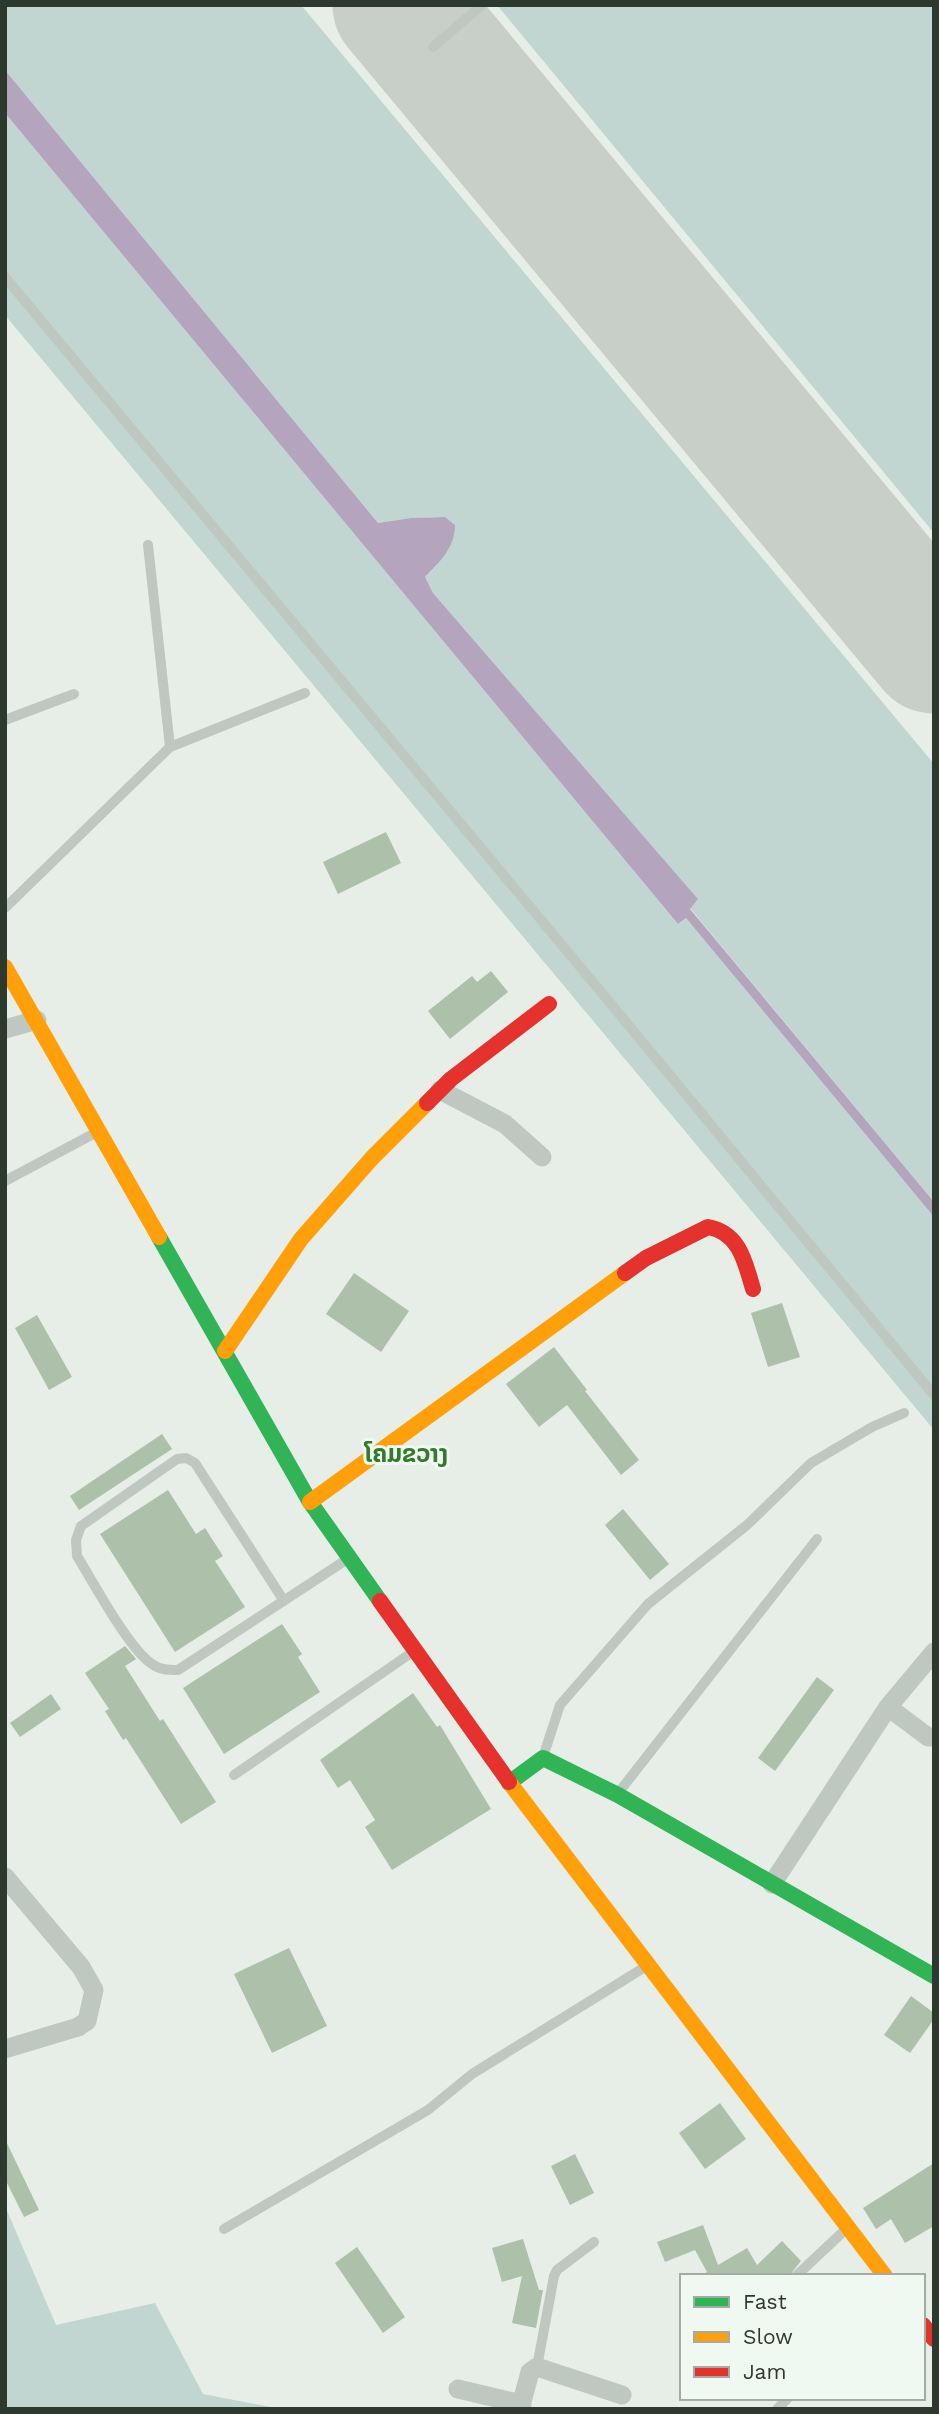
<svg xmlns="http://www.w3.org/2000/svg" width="939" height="2414" font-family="'Work Sans','Noto Sans Lao',sans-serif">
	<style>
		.green { fill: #c1d5d1 }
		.water { fill: #b5a4be }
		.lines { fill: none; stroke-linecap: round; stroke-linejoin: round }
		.runway { stroke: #c8cec8; stroke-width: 133 }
		.building { fill: #acc0aa }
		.lane { stroke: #bec8c0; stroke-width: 10 }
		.street { stroke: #bec8c0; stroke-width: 19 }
		.fast { stroke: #30b455; stroke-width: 16 }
		.slow { stroke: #ff9f0a; stroke-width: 16 }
		.jam { stroke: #e5322d; stroke-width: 16 }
		.labels { text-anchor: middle; stroke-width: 6; stroke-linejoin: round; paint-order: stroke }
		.quarter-label { font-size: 24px; font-weight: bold; fill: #347b2c; stroke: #eff9f1 }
	</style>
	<rect width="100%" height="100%" fill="#e6eee7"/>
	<!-- green -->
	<path class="green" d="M5 5H301L934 764V1202L690 908 698 899 433 593 425 577 437 565 455 525 445 517 411 518 378 523 5 70Z
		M497 5H934V533Z
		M5 113 678 924 686 918 934 1217V1430L5 315Z
		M5 2206 56 2325 155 2303 203 2394 271 2407V2409H5Z"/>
	<!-- water -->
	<path class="water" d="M5 70 378 523 411 518 445 517 455 525C455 547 440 562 425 577L433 593 698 899 690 909 934 1202V1217L686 918 678 924 5 113Z"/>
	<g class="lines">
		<!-- runway -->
		<path class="runway" d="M399 5 934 647"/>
	</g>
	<!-- building -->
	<path class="building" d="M386 832 401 863 338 894 323 862Z
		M491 971 508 992 450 1039 428 1011 472 976 477 982Z
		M354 1273 409 1311 381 1352 326 1314Z
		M782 1303 800 1357 768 1367 751 1313Z
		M37 1315 72 1377 49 1390 15 1328Z
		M554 1347 587 1390 585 1391 639 1460 621 1475 567 1405 539 1427 506 1384Z
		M162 1434 172 1449 79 1510 70 1496Z
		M168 1490 196 1534 205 1528 223 1556 215 1561 245 1607 175 1652 100 1534Z
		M623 1509 669 1564 650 1580 605 1525Z
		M282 1624 302 1654 298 1657 320 1692 224 1754 183 1688Z
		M125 1646 136 1659 125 1666 160 1721 163 1719 216 1802 181 1824 126 1738 123 1740 105 1711 109 1709 85 1673Z
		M817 1677 834 1690 775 1771 758 1758Z
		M413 1693 437 1727 440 1725 491 1809 392 1870 365 1827 375 1820 350 1780 338 1788 320 1760Z
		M51 1694 61 1709 20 1737 10 1723Z
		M289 1948 327 2026 272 2053 234 1974Z
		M911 1996 934 2013V2019L910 2053 884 2035Z
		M720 2103 746 2139 705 2169 679 2133Z
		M5 2139 39 2210 24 2217 5 2179Z
		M575 2154 594 2193 570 2205 551 2166Z
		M934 2163V2226L905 2243 891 2219 876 2229 863 2208Z
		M703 2225 718 2265 747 2248 757 2265 782 2241 801 2261 789 2276H700L707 2272 695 2250 665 2262 657 2242Z
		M523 2239 539 2290H543L536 2328 512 2323 522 2276 502 2282 492 2248Z
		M357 2247 405 2317 383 2333 335 2263Z"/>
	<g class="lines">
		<!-- lane -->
		<path class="lane" d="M433 47 482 5
			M5 277 602 993 934 1395
			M148 545 170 747 305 693
			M5 720 74 694
			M5 908 170 747
			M5 1181 97 1132
			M284 1601 195 1463 186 1458 177 1459 81 1526 76 1540 77 1556C94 1583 128 1648 152 1664 160 1670 169 1670 178 1670L349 1558
			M543 1757 560 1705 648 1604 747 1525 811 1463 872 1427 904 1413
			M234 1775 414 1651
			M619 1792 817 1539
			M224 2229 428 2110 472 2074 645 1967
			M796 2276 845 2230
			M537 2367 554 2276 557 2270 594 2242
			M777 2409 788 2398"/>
		<!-- street -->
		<path class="street" d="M5 1029 37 1020
			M440 1090 505 1124 542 1157
			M888 1707 928 1737H934
			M5 1877 81 1967 94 1990 87 2021 78 2027 5 2049
			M772 1884 888 1707 934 1652
			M458 2389 522 2404
			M520 2409 530 2372 537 2367 622 2395"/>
		<!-- fast -->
		<path class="fast" d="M159 1237 310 1502 380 1601
			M509 1783 543 1758 618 1795 934 1976"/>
		<!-- slow -->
		<path class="slow" d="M5 967 159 1237
			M225 1351 301 1239 372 1158 427 1103
			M310 1502 625 1273
			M509 1782 885 2276"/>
		<!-- jam -->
		<path class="jam" d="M427 1103 451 1079 549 1004
			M625 1273 646 1258 708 1227C740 1233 745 1262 753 1289
			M380 1601 509 1782
			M923 2325 934 2339"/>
	</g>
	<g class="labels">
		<!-- quarter labels -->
		<g class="quarter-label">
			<text x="406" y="1462">ໂຄມຂວາງ</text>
		</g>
	</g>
	<!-- border -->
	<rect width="939" height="2414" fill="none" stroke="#2d392c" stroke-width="14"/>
	<!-- legend -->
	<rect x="680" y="2274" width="245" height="126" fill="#eff9f1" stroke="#a1aca2" stroke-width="2"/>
	<rect x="694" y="2297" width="35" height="10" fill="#30b455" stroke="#a1aca2" stroke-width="2"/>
	<text x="743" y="2309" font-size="21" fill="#2d392c">Fast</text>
	<rect x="694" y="2332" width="35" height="10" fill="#ff9f0a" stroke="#a1aca2" stroke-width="2"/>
	<text x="743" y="2344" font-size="21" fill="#2d392c">Slow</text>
	<rect x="694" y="2367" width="35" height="10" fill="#e5322d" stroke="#a1aca2" stroke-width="2"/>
	<text x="743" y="2379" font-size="21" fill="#2d392c">Jam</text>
</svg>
